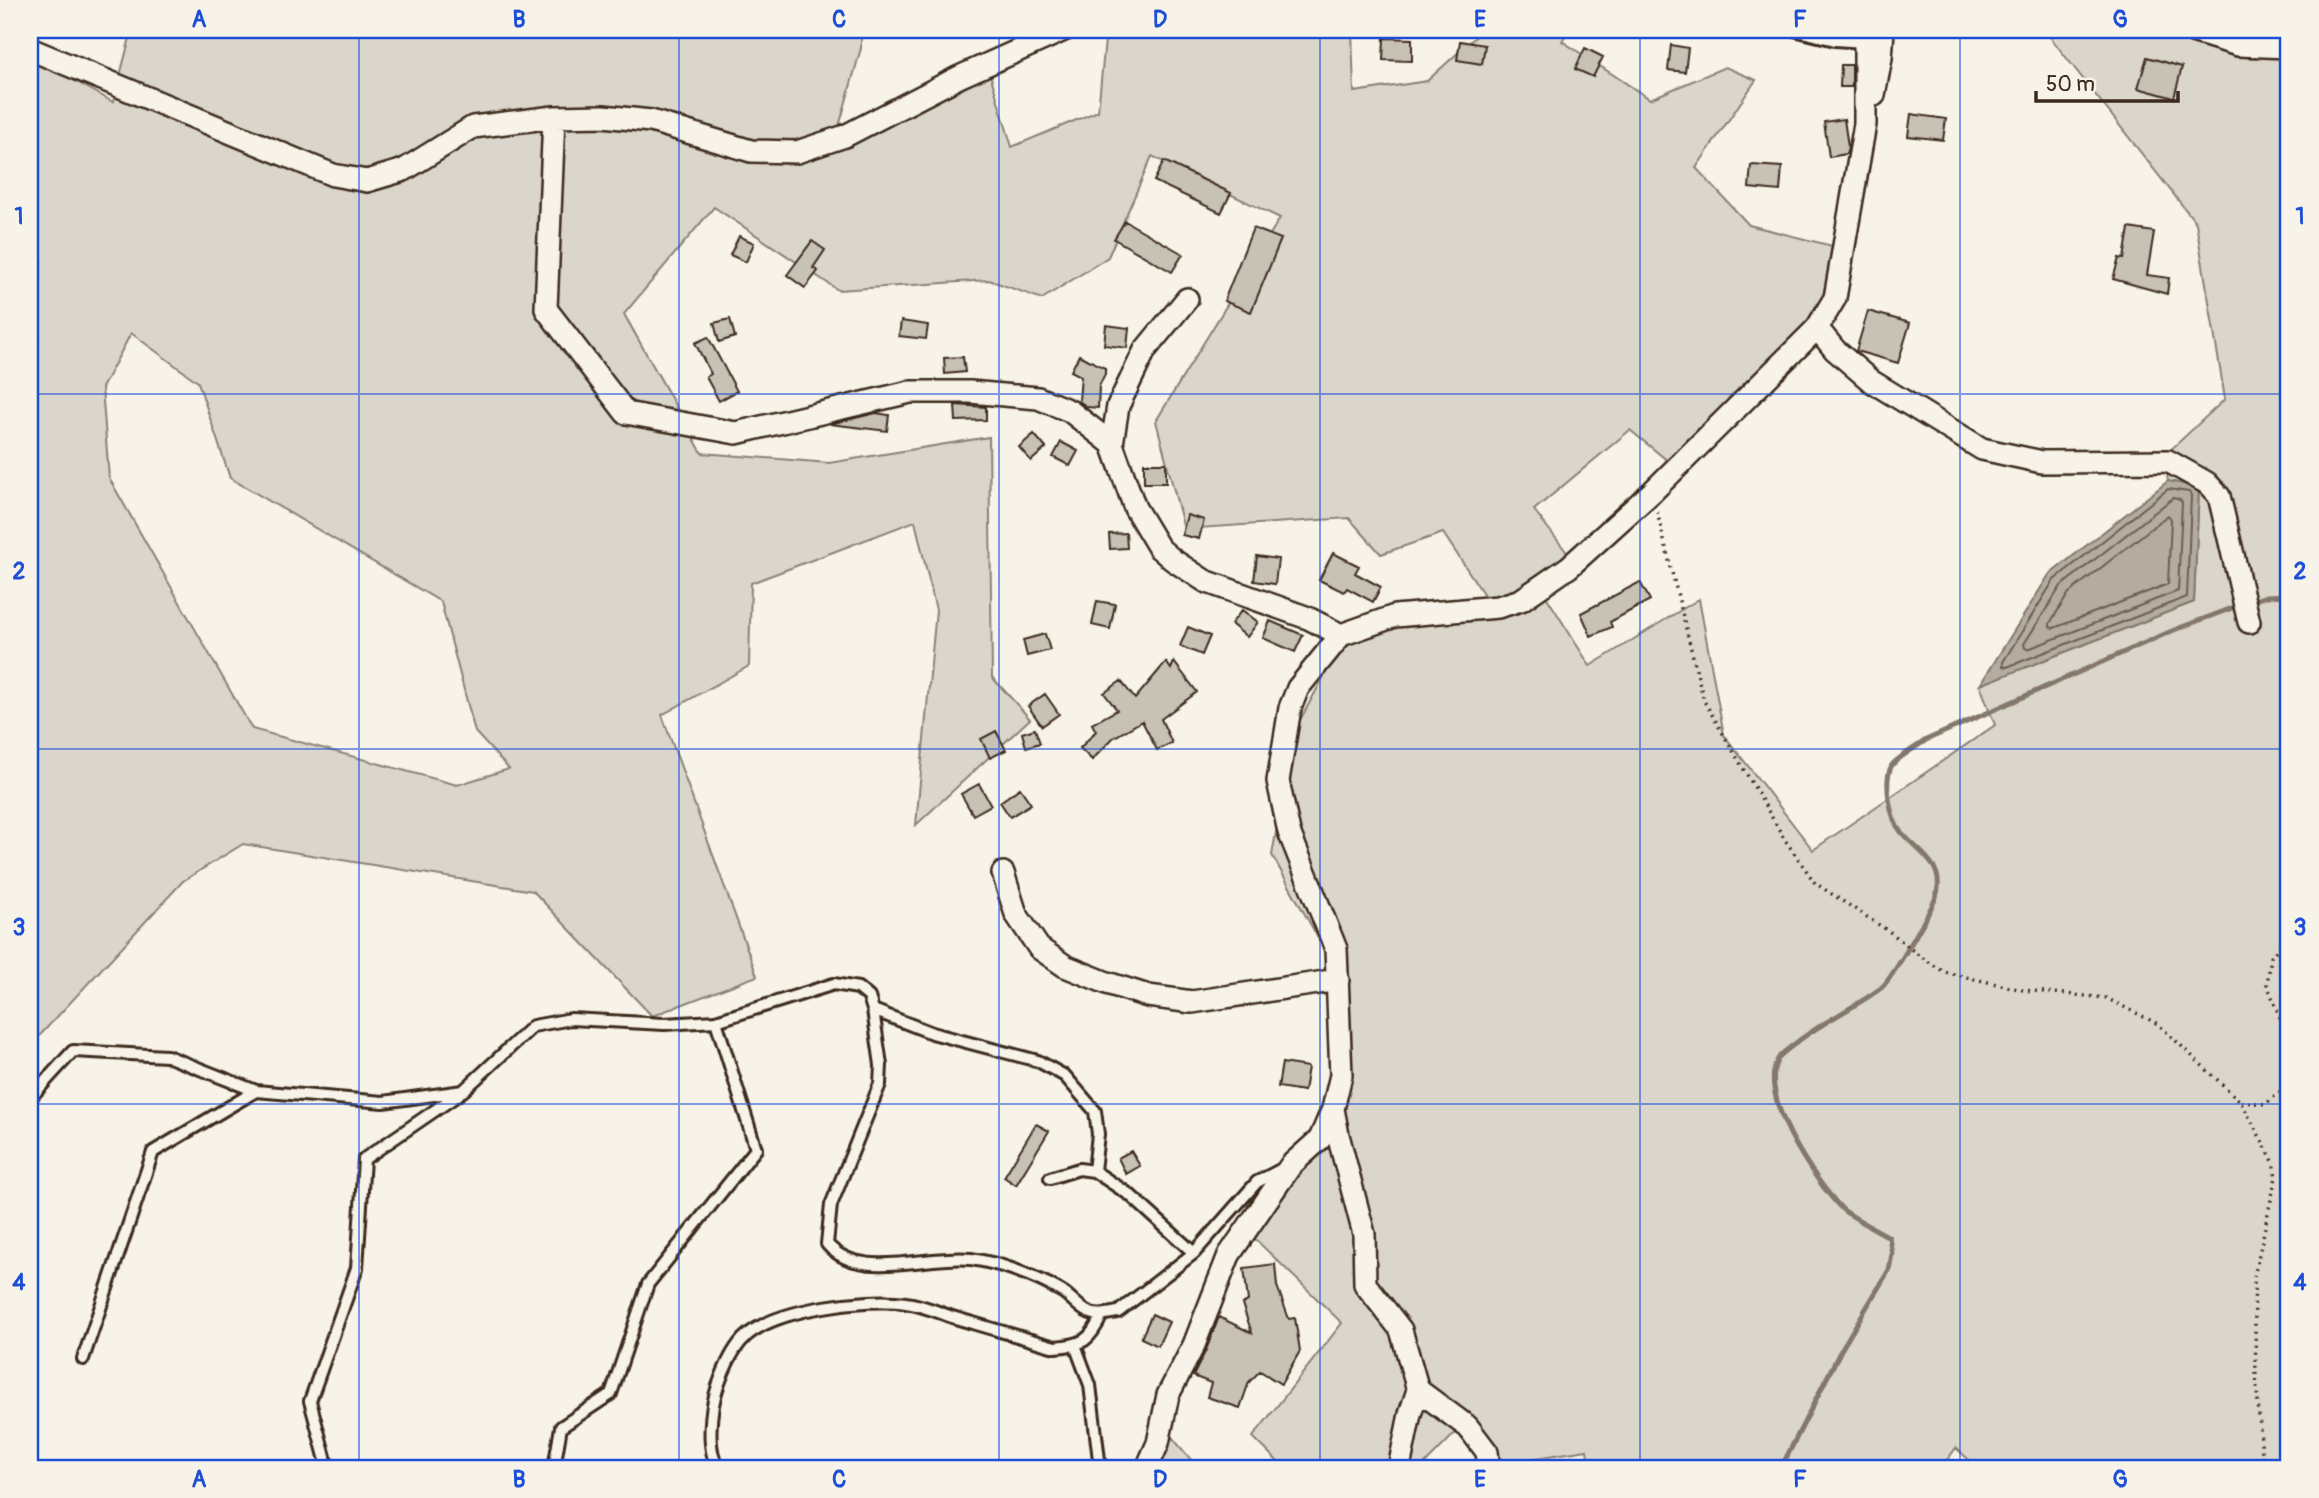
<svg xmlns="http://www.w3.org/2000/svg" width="2319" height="1498" font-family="Pangolin,sans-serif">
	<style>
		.green { fill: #dbd6cb; stroke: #8b8074; stroke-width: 2; fill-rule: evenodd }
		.water { fill: #b4aca0; stroke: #84786c; stroke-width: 2 }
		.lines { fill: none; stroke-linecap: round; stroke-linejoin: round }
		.shore { stroke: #6b5e52; stroke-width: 2 }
		.stream { stroke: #84786c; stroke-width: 5 }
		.building { fill: #c8c1b6; stroke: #3b2a1e; stroke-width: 2 }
		.lane-casing { stroke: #3b2a1e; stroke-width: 16 }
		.street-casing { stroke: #3b2a1e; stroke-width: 26 }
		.path { stroke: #3b2a1e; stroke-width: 3.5; stroke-dasharray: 2 5; stroke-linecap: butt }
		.lane { stroke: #f7f3e8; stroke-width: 10 }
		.street { stroke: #f7f3e8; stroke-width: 21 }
		.grid { fill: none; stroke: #1d4ed8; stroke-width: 2; stroke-opacity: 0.55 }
		.neatline { fill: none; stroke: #1d4ed8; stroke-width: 2.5 }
		.grid-label { font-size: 23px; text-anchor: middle; font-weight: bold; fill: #1d4ed8 }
	</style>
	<rect width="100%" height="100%" fill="#f7f3e8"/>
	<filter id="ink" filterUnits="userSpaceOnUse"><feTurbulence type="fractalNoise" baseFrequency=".0143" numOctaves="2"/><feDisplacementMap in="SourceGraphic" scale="14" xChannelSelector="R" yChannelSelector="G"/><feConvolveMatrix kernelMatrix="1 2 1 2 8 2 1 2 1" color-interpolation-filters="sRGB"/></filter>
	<g filter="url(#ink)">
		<!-- green -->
		<path class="green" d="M132 30H861V48L835 141 986 61 1012 147 1098 111 1106 30H1352L1354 92 1427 81 1483 30H1569L1562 41 1650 99 1725 67 1756 80 1696 168 1749 225 1848 250 1836 295 1679 470 1630 430 1534 510 1579 568 1546 596 1590 666 1699 599 1724 735 1813 850 1995 725 1980 685 2194 602 2199 488 2168 481 2164 456 2225 399 2196 223 2047 33 2049 30H2289V1468H1978L1956 1448 1941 1468H1590L1587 1450 1493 1465 1472 1416 1421 1468H1284L1253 1437 1342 1323 1251 1235 1335 1131 1342 981 1272 855 1294 731 1346 636 1492 607 1443 533 1381 554 1349 518 1184 529 1156 421 1280 218 1152 156 1108 257 1042 299 989 280 838 290 714 207 624 314 702 453 829 463 989 437 992 677 1030 719 916 825 936 610 915 521 751 583 749 666 662 715 757 976 652 1016 533 891 243 844 183 881 30 1046V489L34 481 41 254 30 247V56L113 102ZM131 333 198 382 230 478 441 602 475 732 509 769 457 785 252 729 109 478 102 388Z
			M1171 1436 1198 1468H1152Z"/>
		<!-- water -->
		<path class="water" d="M2168 481 2199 487 2194 602 1980 685 2049 575Z"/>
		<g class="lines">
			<!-- shore -->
			<path class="shore" d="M2168 489 2189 492 2191 495 2187 597 2007 667 2003 666V662L2054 580Z
				M2173 498 2180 500 2182 503 2178 591 2028 649 2025 648 2024 644 2061 586Z
				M2168 515 2171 519 2168 584 2054 628 2050 627V623L2069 593Z"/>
			<!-- stream -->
			<path class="stream" d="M2249 602 2266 596 2289 595
				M1781 1468 1841 1350 1889 1270 1892 1254 1889 1237C1877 1230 1852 1217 1843 1210 1817 1184 1753 1092 1780 1056 1783 1053 1788 1049 1792 1046 1819 1023 1853 1009 1881 988 1892 979 1930 912 1936 897 1947 865 1917 851 1901 832 1890 819 1883 780 1892 765 1897 758 1918 746 1926 740L2174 630 2240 605"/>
		</g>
		<!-- building -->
		<path class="building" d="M1384 38 1412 39V61L1383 60Z
			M1460 41 1485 45 1482 64 1457 60Z
			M1671 45 1688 48 1685 72 1668 70Z
			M1585 48 1603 57 1593 77 1575 69Z
			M2147 57 2182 67 2174 98 2138 88Z
			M1841 65H1852V87H1840Z
			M1911 114 1946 119 1943 140 1908 136Z
			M1844 119 1848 147 1846 154 1829 157 1824 122Z
			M1164 161 1231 193 1221 213 1154 181Z
			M1751 165 1782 167 1780 191 1749 188Z
			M1125 221 1183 254 1172 272 1114 239Z
			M1253 228 1281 239 1251 312 1224 301Z
			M2129 228 2154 232 2147 275 2169 278 2167 294 2113 279 2119 258 2124 259Z
			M739 236 754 243 746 262 730 255Z
			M812 241 825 250 813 268 818 271 805 288 787 275Z
			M1868 311 1910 323 1898 363 1856 351Z
			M730 319 735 337 719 342 714 323Z
			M901 321 928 325 926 339 899 336Z
			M1106 325 1129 328 1127 348 1104 345Z
			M708 337 737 391 719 401 706 377 711 374 695 343Z
			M1079 355 1105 368V374L1099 386 1098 408 1087 407 1079 401 1081 376 1071 371Z
			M963 357 965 372 945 374 944 358Z
			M955 405 986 407V420L956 421Z
			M876 413 889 415 887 431 830 424Z
			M1034 434 1046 448 1031 461 1019 447Z
			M1061 442 1078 451 1070 466 1053 457Z
			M1144 463H1166V483H1144Z
			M1187 515 1204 520 1199 539 1182 535Z
			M1126 533 1127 548 1110 549 1109 534Z
			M1333 553 1359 566 1355 573 1381 587 1373 602 1347 588 1344 592 1319 580Z
			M1257 556 1278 559 1275 584 1254 581Z
			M1640 582 1650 600 1610 622 1612 627 1591 636 1581 613Z
			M1097 601 1115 604 1110 629 1092 625Z
			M1242 610 1258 622 1247 637 1231 624Z
			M1270 621 1303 635 1295 652 1263 638Z
			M1188 627 1210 636 1202 655 1180 646Z
			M1045 634 1050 650 1027 656 1023 640Z
			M1166 662 1171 669 1174 662 1197 692 1161 719 1172 743 1157 750 1142 721 1113 738 1092 760 1080 748 1096 731 1092 724 1117 710 1104 693 1121 681 1135 699Z
			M1045 694 1059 714 1042 726 1028 706Z
			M1035 729 1040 743 1026 747 1022 733Z
			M996 731 1006 750 990 758 981 739Z
			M979 784 991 805 973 815 961 794Z
			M1020 788 1031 804 1010 817 1000 802Z
			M1282 1063 1308 1067 1304 1091 1278 1087Z
			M1036 1124 1049 1131 1016 1185 1004 1177Z
			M1131 1151 1140 1166 1126 1174 1118 1158Z
			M1275 1264 1277 1286 1289 1319 1295 1318 1300 1351 1281 1384 1260 1371 1249 1382 1240 1408 1207 1397 1211 1383 1193 1376 1206 1350 1219 1317 1252 1333 1242 1304 1248 1301 1244 1268Z
			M1152 1314 1169 1322 1158 1346 1141 1338Z"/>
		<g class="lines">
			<defs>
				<path id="lane" d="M1794 30 1835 40 1865 42
					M873 1010 932 1033 1038 1061 1065 1076 1095 1111 1098 1134 1094 1171
					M30 1098 73 1051 167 1056 256 1091
					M1050 1178 1079 1169 1094 1171 1130 1195 1194 1253
					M1075 1345 1090 1385 1100 1468
					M83 1359 153 1152 256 1091 383 1102 463 1091 533 1026 571 1019 664 1024 716 1021 834 984 858 988 869 997 873 1010 881 1065 880 1084 831 1205 827 1244C859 1282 927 1254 971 1259 1000 1263 1035 1276 1061 1291 1070 1296 1077 1306 1086 1311 1097 1317 1107 1314 1118 1312L1194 1253 1257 1182 1282 1169
					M328 1468 310 1401 357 1268 364 1159 459 1094
					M554 1468 561 1427 611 1394 648 1284 756 1149 716 1021
					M719 1468C705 1450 711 1406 718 1386 724 1369 731 1352 743 1339 771 1309 867 1297 906 1303 922 1305 938 1312 952 1317 987 1327 1021 1337 1055 1347 1083 1345 1090 1341 1102 1315"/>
				<path id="street" d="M2189 30 2238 45 2289 47
					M30 49 333 175 367 181 404 170 473 127 554 117 603 116 651 121 751 151 797 152 845 136 959 77 1064 30
					M1874 95 1881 58 1883 30
					M554 117 546 309 626 413 736 433 910 392H970L1038 398 1070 411 1112 444
					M1187 299 1145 350 1118 406 1112 444 1135 508 1159 548 1173 560 1205 581 1308 618 1341 635
					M1817 328 1835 350 1871 381 1982 449 2042 462 2168 461 2207 483 2219 496 2249 622
					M1003 873 1016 914 1039 948 1065 966 1107 983 1148 996 1192 1002 1338 980
					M1333 1109 1338 1135 1364 1234 1365 1284 1401 1330 1418 1390 1410 1414 1399 1468
					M1418 1390 1468 1427 1487 1452 1489 1468
					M1147 1468 1158 1443 1168 1395 1194 1345 1229 1255 1291 1165 1320 1139 1333 1109 1341 1075 1336 949 1289 832 1278 781 1290 708 1298 688 1341 635 1395 616 1498 607 1521 600 1569 567 1652 492 1817 328 1835 298 1865 124V42L1863 30"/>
			</defs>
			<!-- lane casing -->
			<use href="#lane" class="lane-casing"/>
			<!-- street casing -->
			<use href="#street" class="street-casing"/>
			<!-- path -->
			<path class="path" d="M1657 512 1704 701 1785 840 1815 883 1893 934 1917 954 1944 972 2023 990 2106 998 2158 1024 2241 1102 2273 1161 2276 1177 2254 1277 2256 1375 2263 1468
				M2289 934 2271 957 2267 984 2282 1023 2289 1067
				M2241 1102 2266 1104 2281 1091 2289 1075"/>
			<!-- lane -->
			<use href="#lane" class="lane"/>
			<!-- street -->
			<use href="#street" class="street"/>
		</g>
	</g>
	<!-- grid -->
	<path class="grid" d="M359 30V1468M679 30V1468M999 30V1468M1320 30V1468M1640 30V1468M1960 30V1468M30 394H2289M30 749H2289M30 1104H2289"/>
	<!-- margin -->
	<rect width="2319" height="1498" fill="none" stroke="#f7f3e8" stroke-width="77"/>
	<!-- scale -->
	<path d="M2036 91v10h142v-10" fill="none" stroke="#3b2a1e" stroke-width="3.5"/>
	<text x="2046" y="91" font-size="21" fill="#3b2a1e" stroke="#f7f3e8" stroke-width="5" paint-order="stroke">50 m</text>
	<rect x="38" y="38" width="2242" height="1422" class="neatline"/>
	<g class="grid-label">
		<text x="199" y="27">A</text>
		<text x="519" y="27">B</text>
		<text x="839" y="27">C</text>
		<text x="1160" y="27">D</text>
		<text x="1480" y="27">E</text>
		<text x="1800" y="27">F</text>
		<text x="2120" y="27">G</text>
		<text x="19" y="224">1</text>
		<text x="2300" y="224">1</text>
		<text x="19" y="579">2</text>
		<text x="2300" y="579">2</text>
		<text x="19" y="935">3</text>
		<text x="2300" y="935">3</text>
		<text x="19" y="1290">4</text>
		<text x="2300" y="1290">4</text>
		<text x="199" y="1487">A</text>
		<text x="519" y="1487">B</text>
		<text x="839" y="1487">C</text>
		<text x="1160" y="1487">D</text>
		<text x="1480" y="1487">E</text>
		<text x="1800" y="1487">F</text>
		<text x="2120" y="1487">G</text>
	</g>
</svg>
